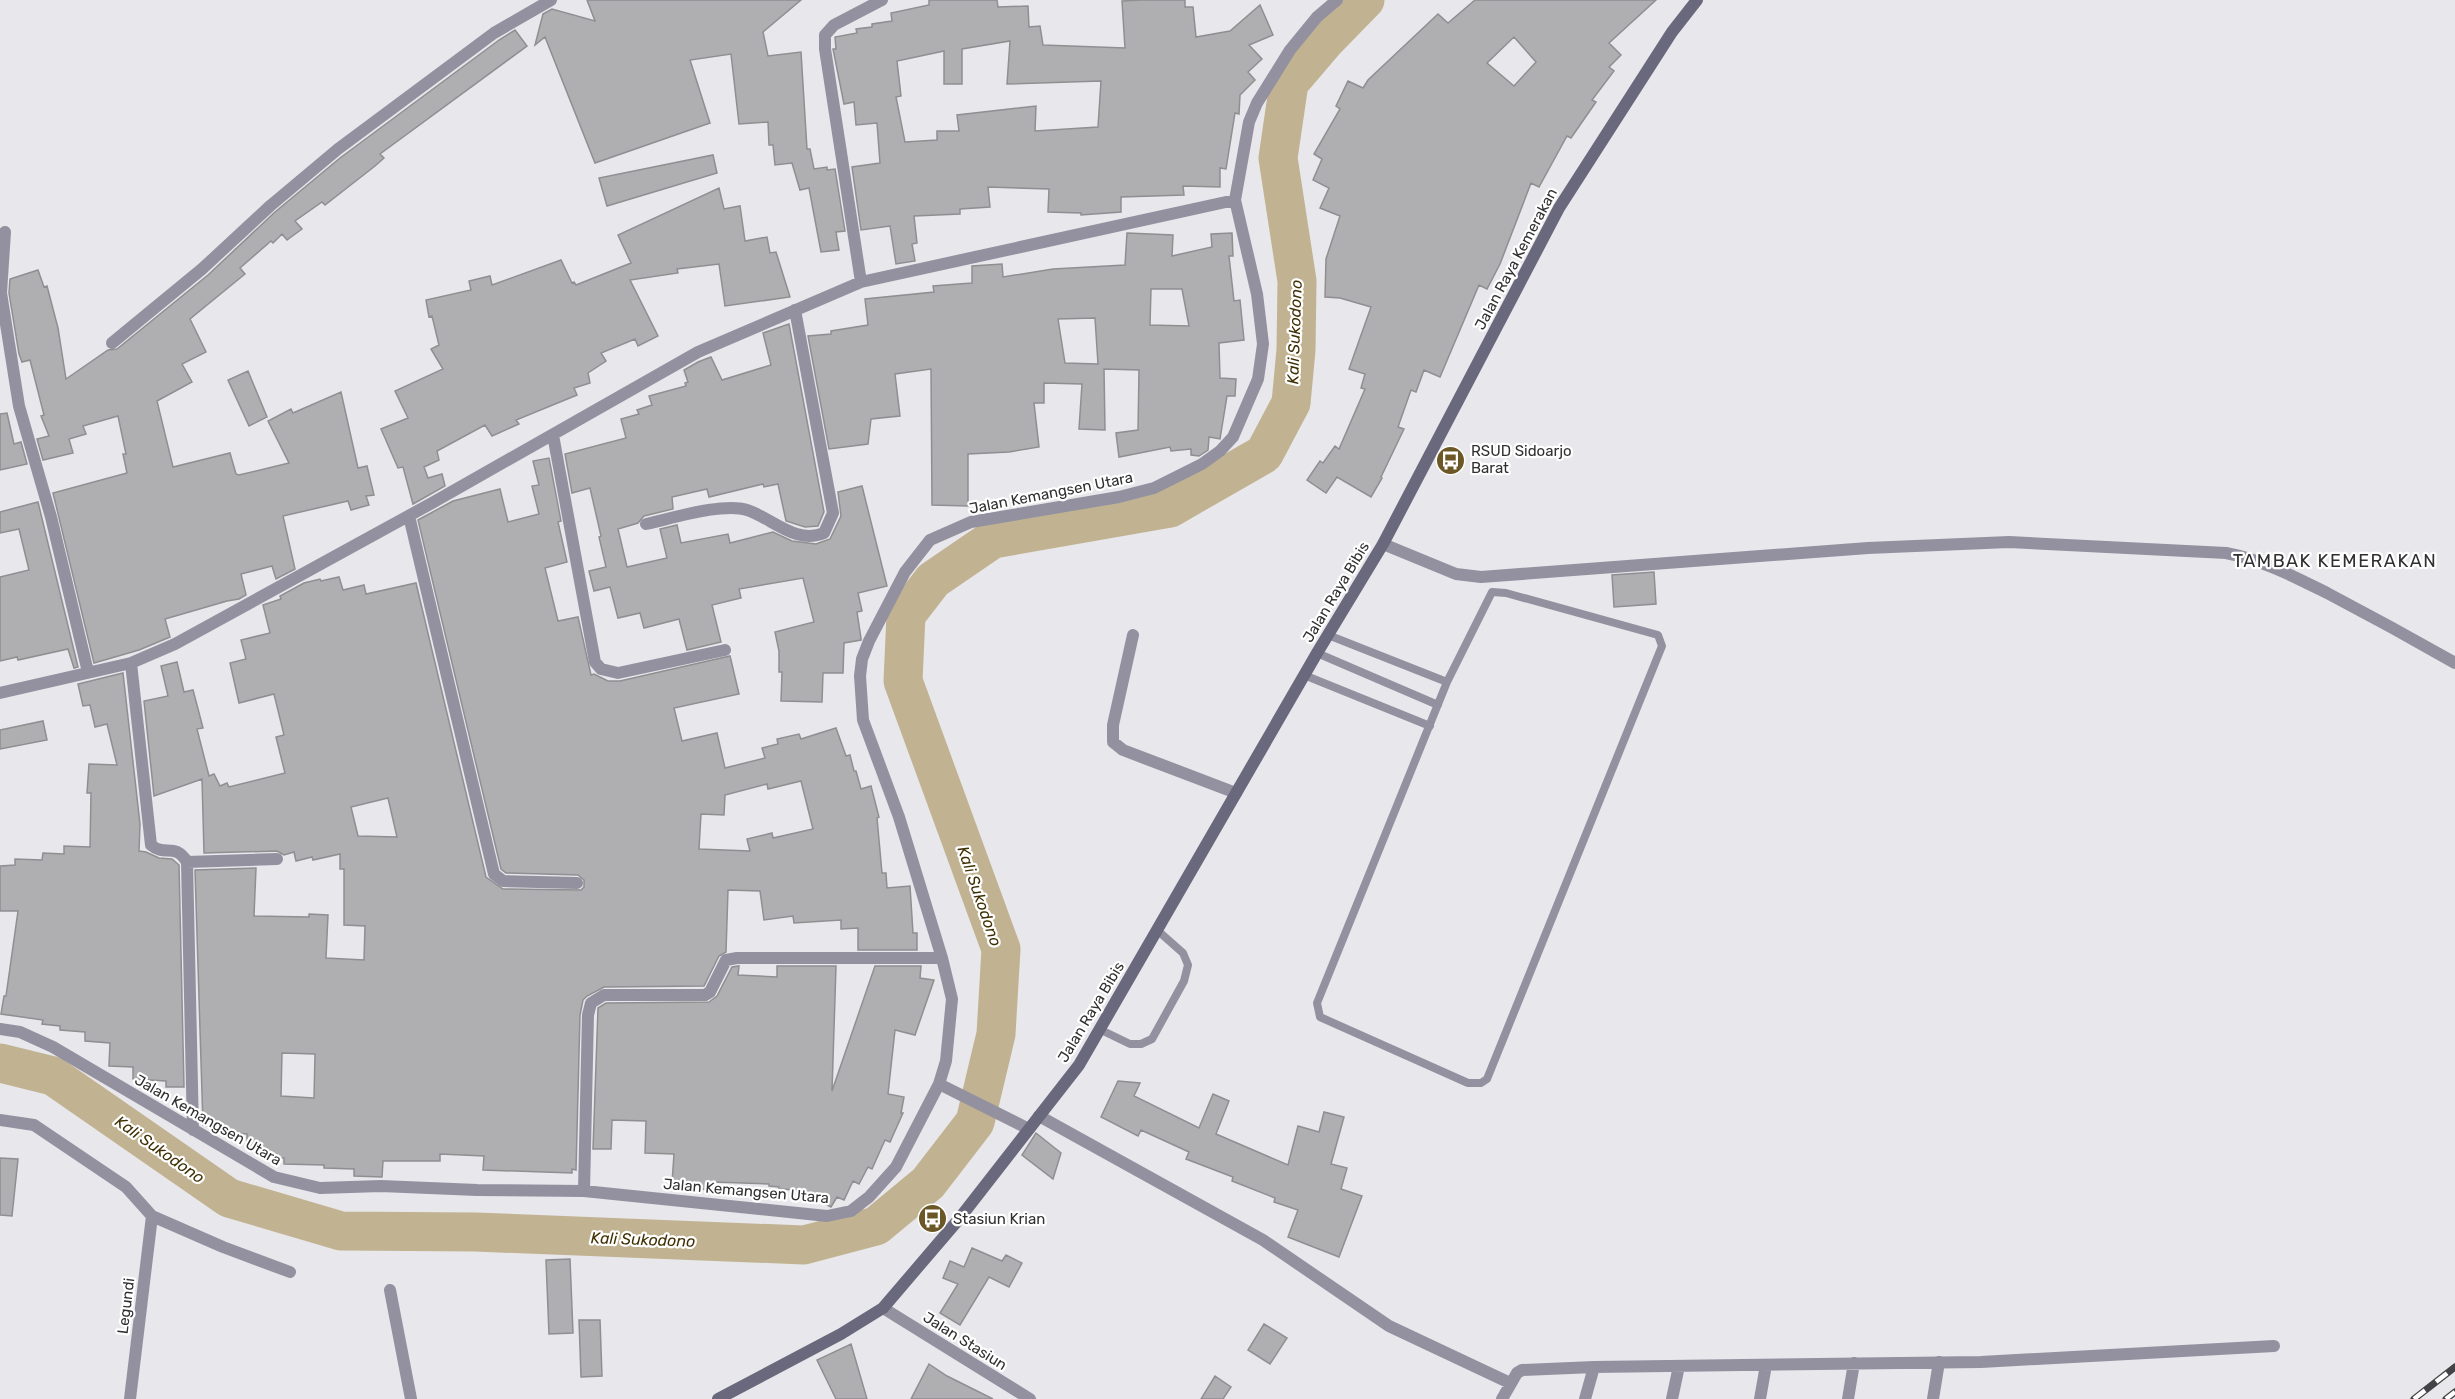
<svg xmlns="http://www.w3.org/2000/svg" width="2455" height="1399" font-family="Rubik,sans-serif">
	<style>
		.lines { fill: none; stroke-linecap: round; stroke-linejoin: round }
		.river { stroke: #c1b392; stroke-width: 39 }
		.building { fill: #afafb2; stroke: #8f8f92; stroke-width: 1.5; fill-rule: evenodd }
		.lane { stroke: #9391a0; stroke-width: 8 }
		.street { stroke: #9391a0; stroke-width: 12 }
		.secondary { stroke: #6a687c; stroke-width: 12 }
		.rail-casing { stroke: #444446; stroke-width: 7 }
		.rail { stroke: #fff; stroke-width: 4.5; stroke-dasharray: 14; stroke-linecap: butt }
		.labels { text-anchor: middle; stroke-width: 4.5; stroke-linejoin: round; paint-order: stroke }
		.street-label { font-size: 15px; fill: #303031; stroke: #fff }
		.poi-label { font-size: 15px; fill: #303031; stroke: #fff; text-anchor: start }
		.water-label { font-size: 16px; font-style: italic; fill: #403004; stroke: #fff }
		.quarter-label { font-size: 18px; letter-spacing: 1.5px; fill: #303031; stroke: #fff }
	</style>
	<rect width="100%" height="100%" fill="#e8e7eb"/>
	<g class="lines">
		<!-- river -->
		<path class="river" d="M0 1063 53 1076 229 1198 341 1231 475 1232 804 1245 876 1226 928 1183 975 1122 996 1034 1001 949 903 681 906 615 933 580 993 539 1170 508 1264 454 1291 403 1296 350 1297 281 1278 158 1289 83 1324 42 1365 0"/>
	</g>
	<!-- building -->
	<path class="building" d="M587 0H801L763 32 768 56 801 52 807 149H810L814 169 827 167V170L835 169 845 231 836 232 839 250 821 252 809 188 800 190 792 163 775 165 773 145H769L768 122 739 124 731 54 690 60 710 123 595 163 545 37 535 45 543 14 552 9 595 21Z
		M929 0H997L998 7 1028 6 1029 27 1040 26 1043 45 1125 48 1122 1 1141 0H1185V7H1193L1196 37 1230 31 1260 5 1273 35 1249 45 1262 59 1248 72 1255 80 1240 95 1239 114 1235 113 1226 169 1220 168V187L1183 186 1184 195 1121 197V212L1081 215V213L1048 212 1049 189 988 187 990 207 960 209V214L914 216 917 243 912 244 915 261 896 264 890 226 861 230 852 167 880 163 877 123 856 125 854 102 844 104 833 49H836L835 37 857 33 856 29 872 27V24L892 21 891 13 929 5ZM1010 41 1007 84 1101 81 1098 127 1035 131 1036 106 957 115 959 131H937V140L905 142 896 97 901 96 897 61 944 51V84H962V49Z
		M1475 0H1656L1609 43 1621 55 1609 67 1614 71 1592 100 1596 102 1571 138 1567 136 1539 187 1531 183 1500 264 1487 289 1479 285 1440 377 1424 370 1416 392 1411 390 1398 427 1404 429 1381 477 1382 478 1371 497 1337 477 1326 493 1307 480 1320 461 1323 463 1335 446 1339 449 1365 389 1361 388 1365 374 1349 369 1371 307 1340 298 1325 297 1326 259 1340 216 1320 208 1329 188 1313 180 1322 159 1314 154 1340 109 1336 106 1348 81 1363 88 1368 80 1438 14 1448 23ZM1514 37 1536 62 1514 86 1487 63Z
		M515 30 527 46 380 154 384 158 375 166 325 205 322 202 295 221 302 229 287 240 282 234 273 243 271 241 240 268 245 274 190 319 206 352 182 364 192 382 157 401 173 467 230 453 236 474 239 475 289 463 268 421 291 409 293 413 341 392 358 468 367 466 374 495 366 496 369 505 351 510 348 501 283 516 295 569 276 579 272 566 241 574 246 595 239 599 227 601 165 619 170 637 139 650 94 663 53 493 127 473 123 454H126L118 416 83 426 86 434 69 439 73 453 43 460 37 439 49 436 41 416 44 415 30 360 22 362 19 354 9 293 10 279 38 270 44 287 47 286 58 328 66 379 108 350 117 349 208 275 275 212 340 158 499 40Z
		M713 155 717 173 607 206 599 178Z
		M719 188 724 209 740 206 745 241 767 237 770 253 776 252 790 297 725 306 719 264 677 269 678 273 630 280 658 336 638 346 635 339 601 353 606 361 588 373 590 383 574 388 577 395 516 420 519 424 492 436 485 425 437 451 439 460 424 467 428 478 442 474 445 486 413 504 403 467 398 468 381 429 408 418 395 391 443 369 431 349 439 345 432 316 429 317 426 300 471 290 469 281 490 276 492 285 561 260 572 283 574 282 576 285 631 263 618 235Z
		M1127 233 1173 235 1172 256 1212 247 1211 234 1232 233 1233 256H1229L1234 301 1240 300 1244 340 1219 343 1220 378 1236 379 1235 396H1227L1220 439 1209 437 1208 450 1199 456 1191 455V449L1171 451 1170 447 1119 457 1116 433 1138 430 1139 370 1104 369 1105 430 1079 429 1082 384 1044 383V403H1034L1039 447 1009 452 968 454V506L932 505 931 369 895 374 900 416 871 419 868 444 829 449 808 336 831 334V331L868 325 865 299 934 292 933 286 972 283V266L1002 264 1003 277 1053 269 1125 265ZM1151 289H1182L1189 326 1150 325ZM1095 318 1098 364 1065 363 1058 319Z
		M789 324 824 512 818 526 805 527 786 521 778 484 764 487 763 484 709 497 707 489 672 497 673 509 644 516 638 523 618 529 627 567 667 558 660 529 677 525 681 543 728 534 730 543 773 532 792 541 816 544 830 539 841 516 838 492 862 486 887 586 858 593 862 611 857 612 861 638V640L844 643 843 673H823L822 702 781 701 782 672H779V651L775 632 814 622 803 578 739 589 741 598 712 605 721 642 687 650 679 619 644 628 640 613 618 618 610 587 594 591 589 571 606 567 599 537 601 536 590 488 572 493 565 454 626 438 621 419 639 414 637 410 652 405 649 396 686 386 685 383 688 382 684 370 698 362 711 357 722 380 771 365 763 333Z
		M248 371 267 417 249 426 228 380Z
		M7 413 14 444 21 442 27 464 0 470V414Z
		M549 458 561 521 558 522 567 562 545 568 558 621 578 617 591 675 594 674 608 681H620L730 656 739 694 674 708 682 741 717 733 725 768 765 758 762 748 778 744 777 739 799 734 801 739 836 728 846 756 850 755 854 771H856L861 789 871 786 879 817 877 818 882 873H886L887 888 910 886 913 933H917V950H858V928L841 929V920L794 923 793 916 764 920 760 891 728 890 726 952 719 956 704 986 604 987 587 996 583 1000 580 1015 576 1170 572 1169V1173L483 1170 484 1156 440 1154V1161H383L382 1177 354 1176V1169L324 1168V1165L284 1164V1158L267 1157V1148L247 1147V1134L216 1132V1129L203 1125 195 870 256 868 254 916 309 917V914L328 915 326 958 364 960 365 926 344 925V869H340V854L313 860 312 857 296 861 294 852 284 855 277 851 204 853 202 779 154 796 144 701 168 696 161 666 177 662 184 692 193 690 203 728 197 729 209 776 214 774 220 786 227 783 229 787 285 773 276 737 284 735 274 694 239 703 230 663 246 659 241 640 270 633 263 605 281 599 280 596 304 583 320 579 321 581 339 577 343 590 364 585 366 594 416 583 486 877 503 889 581 890 584 887V880L578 875 506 873 501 869 418 520 453 501 500 489 508 522 539 514 532 486 539 485 533 461ZM801 781 813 829 773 838 772 833 747 839 750 851 699 849 701 814 724 815 725 795 767 784 768 789ZM388 798 397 837 358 836 351 807ZM282 1053 315 1054 314 1098 281 1096Z
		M38 502 78 667 74 668 68 649 18 660 17 657 0 661V577L29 570 19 529 0 533V512Z
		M1654 572 1656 604 1614 607 1612 575Z
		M123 673 140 824 139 851 146 852 159 858 172 859 179 865 184 1087H166V1081L133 1079V1067L109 1066 110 1043 85 1041V1032L60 1030V1026L42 1024 43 1020 1 1014 4 996H6L18 911H0V866L15 865V859L42 860 43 853 64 854V846L90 847 91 793H87L89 764 117 765 107 724 95 727 90 705 83 706 78 684Z
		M43 721 47 740 0 749V730Z
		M739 966 738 975 777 977V966H836L832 1091 875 966H921L920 978 934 980 915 1035 895 1030 888 1094 904 1097 901 1113H903L890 1142 885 1140 872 1169 868 1167 859 1184 853 1181 844 1200 837 1197 831 1207 812 1197 798 1196V1190L779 1189V1187L769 1186V1184L714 1182V1190L697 1189V1183H672L674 1154 645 1153 646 1121 612 1120 611 1149H593L598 1008 606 1003 709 1002 717 996 732 967Z
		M1118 1081 1140 1083 1134 1096 1199 1128 1213 1094 1229 1101 1216 1134 1288 1165 1298 1126 1319 1132 1324 1112 1344 1117 1331 1164 1347 1168 1341 1189 1362 1196 1339 1257 1288 1237 1298 1210 1274 1202 1275 1198 1232 1181 1233 1177 1186 1159 1189 1152 1141 1130 1138 1136 1101 1117Z
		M1036 1133 1061 1153 1053 1179 1022 1155Z
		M0 1158 18 1159 12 1216 0 1215Z
		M972 1248 1002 1261 1006 1255 1022 1263 1009 1287 989 1277 960 1325 940 1313 958 1284 943 1278 950 1261 964 1267Z
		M570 1259 573 1333 549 1334 546 1260Z
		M579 1320H600L602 1376 581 1377Z
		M1264 1324 1287 1338 1270 1364 1248 1350Z
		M851 1344 867 1399H836L817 1360Z
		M929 1364 947 1376 993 1399H911Z
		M1215 1376 1231 1387 1223 1399H1201Z"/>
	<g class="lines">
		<!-- lane -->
		<path class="lane" d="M1492 592 1506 593 1658 635 1662 646 1487 1079 1481 1083H1468L1320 1017 1317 1003 1447 682Z
			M1328 635 1447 682
			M1317 653 1438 705
			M1304 675 1430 726
			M1099 1029 1130 1044H1141L1152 1039 1184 981 1188 965 1183 953 1157 930"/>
		<!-- street -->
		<path class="street" d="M5 232 1 293 19 406 51 517 88 672
			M861 282 825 49V35L834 25 882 0
			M112 343 202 269 270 206 338 149 494 33 551 0
			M553 435 595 662 601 669 618 673 725 650
			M409 516 494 874 503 881 577 883
			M646 524C670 519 723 502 747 510 772 518 796 545 824 533L833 513 795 310
			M1383 544 1456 574 1481 577 1868 548 2009 542 2226 553C2263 560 2295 577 2329 594 2371 616 2413 639 2455 663
			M1133 635 1113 725V742L1123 750 1236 793
			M131 663 151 845C165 857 175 842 187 862
			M0 693 131 663 175 644 432 503 698 352 861 282 1235 200
			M0 1029 20 1032 53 1047 274 1177 320 1188 381 1186 477 1190 584 1191 827 1216 851 1211 869 1197 896 1167 939 1084 946 1061 952 999 942 958 899 817 863 720 860 676 862 659 869 641 905 572 930 540 971 522 1119 497 1154 488 1202 464 1220 451 1233 437 1258 379 1263 344 1257 294 1235 200 1249 122 1257 103 1290 50 1317 17 1337 0
			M939 1084 1029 1129
			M1039 1116 1263 1240 1389 1326 1510 1383
			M0 1120 34 1125 126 1187 152 1216 223 1247 290 1272
			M193 1130 187 862 277 859
			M584 1191 588 1015 591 1003 604 995H705L710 992 726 960 737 958H942
			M390 1290 411 1399
			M883 1308 1030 1399
			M130 1399 152 1216
			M1502 1399 1517 1373 1522 1370 1594 1367 1981 1362 2274 1346
			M1585 1399 1594 1367
			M1672 1399 1679 1366
			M1760 1399 1766 1365
			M1848 1399 1854 1363
			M1933 1399 1939 1362"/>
		<!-- secondary -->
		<path class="secondary" d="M718 1399 841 1334 883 1308 959 1219 1079 1065 1317 653 1383 544 1559 208 1672 32 1697 0"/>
		<defs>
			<path id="rail" d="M2414 1399 2455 1367
				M2446 1399 2455 1392"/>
		</defs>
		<!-- rail casing -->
		<use href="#rail" class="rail-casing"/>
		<!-- rail -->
		<use href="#rail" class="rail"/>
	</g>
	<!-- icons -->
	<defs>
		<symbol id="bus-disc" viewBox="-11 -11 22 22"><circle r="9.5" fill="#6c5726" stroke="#fff"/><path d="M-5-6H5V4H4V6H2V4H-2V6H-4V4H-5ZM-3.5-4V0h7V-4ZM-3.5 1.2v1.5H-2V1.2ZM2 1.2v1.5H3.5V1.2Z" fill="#fff"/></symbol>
	</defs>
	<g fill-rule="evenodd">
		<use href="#bus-disc" x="1434" y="444" width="33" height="33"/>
		<use href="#bus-disc" x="916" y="1202" width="33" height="33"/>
	</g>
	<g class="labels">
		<!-- street labels -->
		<g class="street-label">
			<text transform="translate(1516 259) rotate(-62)" y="5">Jalan Raya Kemerakan</text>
			<text transform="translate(1051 493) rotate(-11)" y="5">Jalan Kemangsen Utara</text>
			<text transform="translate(1336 592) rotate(-59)" y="5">Jalan Raya Bibis</text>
			<text transform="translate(1091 1012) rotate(-59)" y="5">Jalan Raya Bibis</text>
			<text transform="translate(208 1120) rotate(30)" y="5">Jalan Kemangsen Utara</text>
			<text transform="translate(746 1191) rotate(5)" y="5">Jalan Kemangsen Utara</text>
			<text transform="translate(126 1306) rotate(-83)" y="5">Legundi</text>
			<text transform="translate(965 1341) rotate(32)" y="5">Jalan Stasiun</text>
		</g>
		<!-- poi labels -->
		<g class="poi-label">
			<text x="1471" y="456">RSUD Sidoarjo<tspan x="1471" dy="17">Barat</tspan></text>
			<text x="953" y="1224">Stasiun Krian</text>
		</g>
		<!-- water labels -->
		<g class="water-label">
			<text transform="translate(1294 332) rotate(-88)" y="6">Kali Sukodono</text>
			<text transform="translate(980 896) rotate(71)" y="6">Kali Sukodono</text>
			<text transform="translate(160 1149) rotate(35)" y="6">Kali Sukodono</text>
			<text transform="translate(643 1239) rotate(2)" y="6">Kali Sukodono</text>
		</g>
		<!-- quarter labels -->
		<g class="quarter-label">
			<text x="2335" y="567">TAMBAK KEMERAKAN</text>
		</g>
	</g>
</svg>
